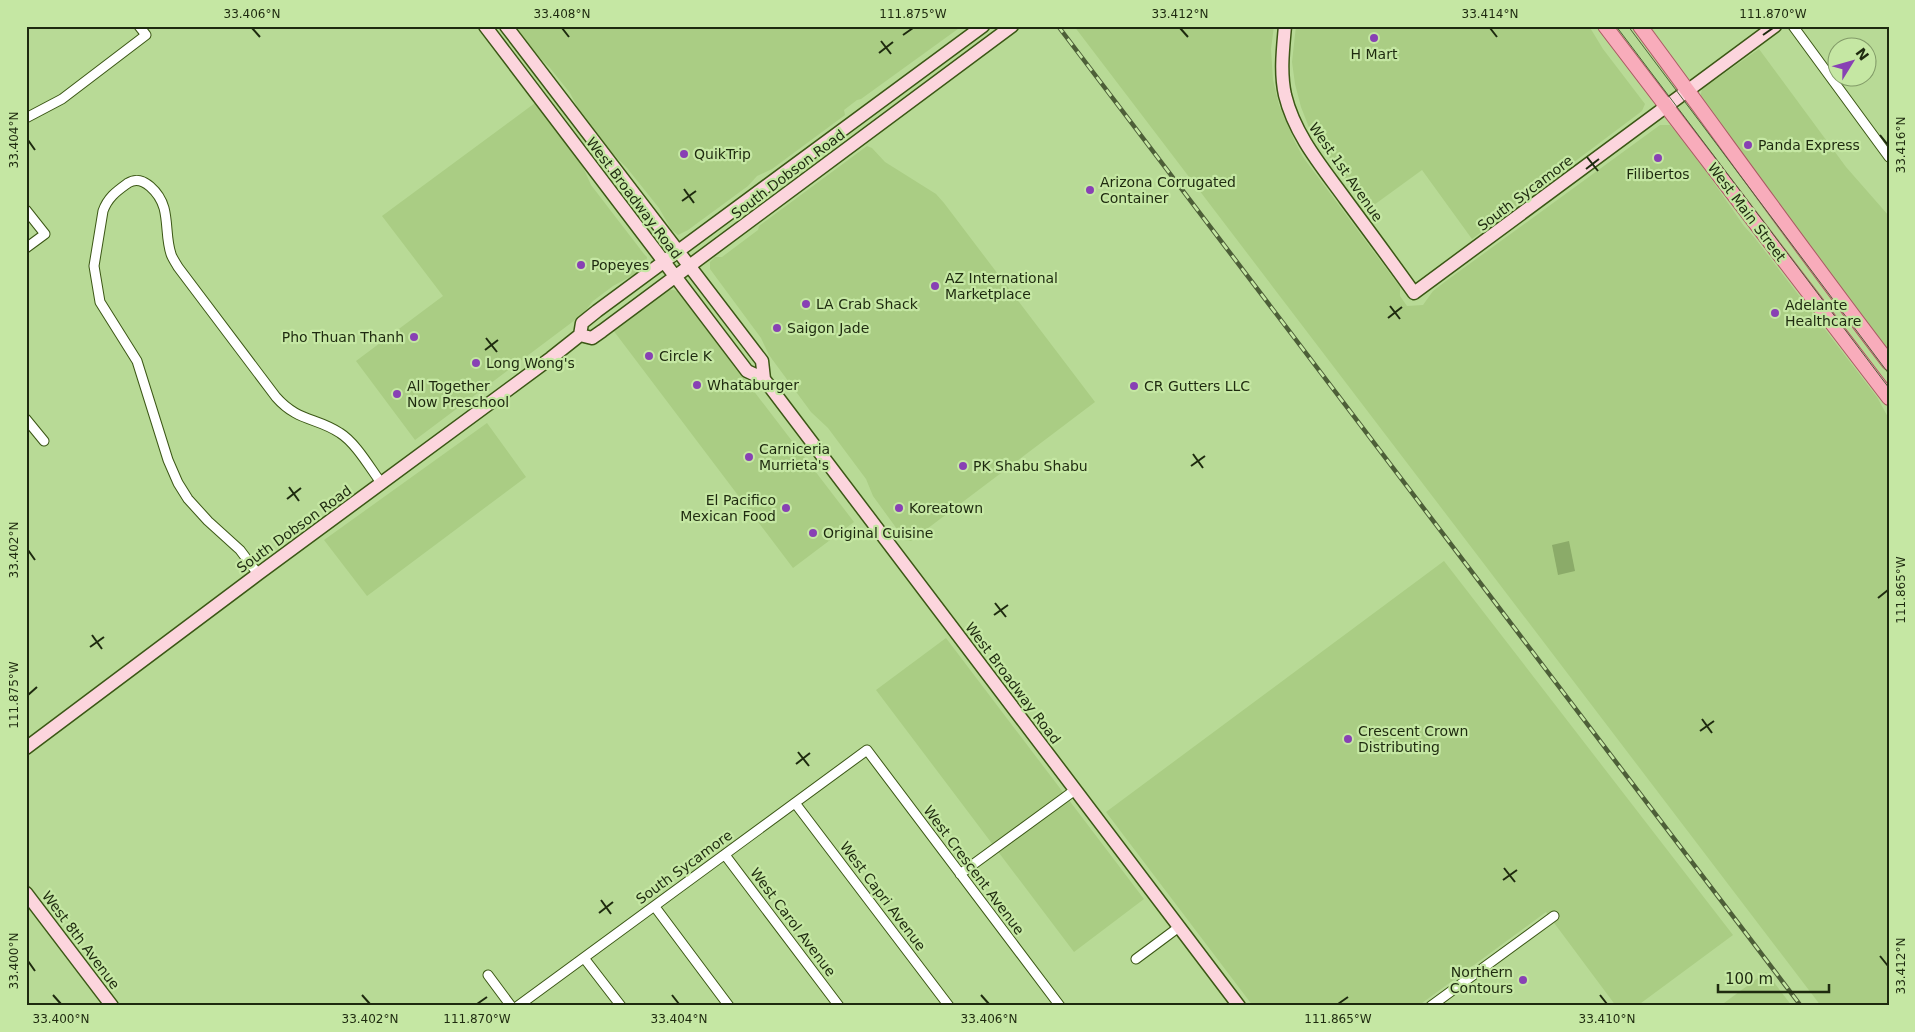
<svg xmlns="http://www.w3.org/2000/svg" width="1915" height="1032" font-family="'DejaVu Sans',sans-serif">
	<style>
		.built { fill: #aacd84 }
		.green { fill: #8bab69 }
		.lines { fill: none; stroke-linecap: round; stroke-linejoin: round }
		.street-casing { stroke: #3b5715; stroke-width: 11 }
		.secondary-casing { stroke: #3b5715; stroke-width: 15 }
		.primary-casing { stroke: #a95a61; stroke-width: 16 }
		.street { stroke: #fff; stroke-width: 9 }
		.secondary { stroke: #fcd5dd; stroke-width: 12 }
		.primary { stroke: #f8acbb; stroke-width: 14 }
		.tram { stroke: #4d5f38; stroke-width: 1 }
		.rail-casing { stroke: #4d5f38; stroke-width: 4.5 }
		.rail { stroke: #c5e7a3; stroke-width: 2.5; stroke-dasharray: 8; stroke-linecap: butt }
		.ticks { fill: none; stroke: #1e2a0f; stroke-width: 2 }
		.poi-dot { fill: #8841b4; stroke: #c5e7a3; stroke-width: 2 }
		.labels { text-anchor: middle; stroke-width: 4.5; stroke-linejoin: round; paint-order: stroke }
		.poi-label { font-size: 14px; fill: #1e2a0f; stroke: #c5e7a3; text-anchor: start }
		.street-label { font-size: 14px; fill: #1e2a0f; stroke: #c5e7a3 }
		.neatline { fill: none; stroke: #1e2a0f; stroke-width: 2 }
		.ticks-label { font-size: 12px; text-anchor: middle; fill: #1e2a0f }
	</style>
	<rect width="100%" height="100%" fill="#b8da96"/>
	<!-- built -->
	<path class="built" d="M514 26H962L861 99 857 100 844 110 845 115 772 169 757 176 748 186 688 230 678 235 671 229 659 208 627 168 613 154 580 112 570 93 550 68 529 47Z
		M1074 26H1274L1271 49 1273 80 1279 105 1295 142 1303 157 1400 287V296L1407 306 1423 305 1433 291 1446 281 1660 125H1670L1691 150 1744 226 1754 237 1877 397 1889 419V1006H1821Z
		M1296 26H1589L1603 49 1645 104 1642 111 1472 239 1422 170 1367 210 1310 130 1301 107 1295 84 1292 62Z
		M1759 49 1846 167 1889 216V352L1700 98 1702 89Z
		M535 103 583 167 591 185 644 254 647 257 646 265 644 269 613 286 593 301 583 314 415 440 356 361 443 296 382 216Z
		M867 146 872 148 885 162 936 194 944 203 1095 402 911 541 905 540 873 496 866 479 828 428 811 412 769 355 761 338 710 269V262L715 257H722L758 230 759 226Z
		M668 290H674L678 292 854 522 793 568 613 330Z
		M487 423 526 477 367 596 324 540Z
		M1444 561 1733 935 1637 1006H1616L1546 912 1418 1006H1253L1106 812Z
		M946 638 1144 899 1074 952 876 690Z
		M1766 972 1792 1006H1720Z"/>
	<!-- green -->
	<path class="green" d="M1569 541 1575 571 1558 575 1552 545Z"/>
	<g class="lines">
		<defs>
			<path id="street" d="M1793 26 1889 157
				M26 118 62 99 146 35 139 26
				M26 210 45 234 26 248
				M26 419 44 441
				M258 574 240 550 208 521 188 499 178 483 168 460 137 361 100 302 94 266 103 211C108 197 117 191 128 183 143 173 160 194 164 208 168 223 166 239 171 254 172 258 176 263 178 267L276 397C298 422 316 417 340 433 356 443 370 468 382 484
				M795 803 949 1006
				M725 855 839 1006
				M960 874 1075 790
				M655 907 729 1006
				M584 958 621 1006
				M1136 959 1179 927
				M488 975 511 1006
				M518 1006 867 750 1060 1006
				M1431 1006 1554 916"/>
			<path id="secondary" d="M485 26 747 371 764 379
				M506 26 762 361 764 379 1239 1006
				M1285 26C1283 49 1280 72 1285 95 1295 136 1323 168 1346 200 1369 231 1392 262 1414 293L1775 26
				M580 335 592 338 602 331 1012 26
				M26 748 258 574 551 358 580 335 582 323 597 311 983 26
				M26 893 112 1006"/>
			<path id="primary" d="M1605 26 1889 398
				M1640 26C1723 138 1804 252 1889 363"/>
		</defs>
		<!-- street casing -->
		<use href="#street" class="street-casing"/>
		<!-- secondary casing -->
		<use href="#secondary" class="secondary-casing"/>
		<!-- primary casing -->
		<use href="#primary" class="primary-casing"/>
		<!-- street -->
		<use href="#street" class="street"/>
		<!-- secondary -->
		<use href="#secondary" class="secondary"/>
		<!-- primary -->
		<use href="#primary" class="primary"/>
		<!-- tram -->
		<path class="tram" d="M1616 26 1889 388
			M1628 26 1889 374"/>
		<defs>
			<path id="rail" d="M1058 26 1801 1006"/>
		</defs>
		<!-- rail casing -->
		<use href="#rail" class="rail-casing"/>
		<!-- rail -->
		<use href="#rail" class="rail"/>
	</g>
	<!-- ticks -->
	<path class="ticks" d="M252 28 260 37M562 28 569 37M1180 28 1188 37M1490 28 1497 37M903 35 913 28M1763 35 1773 28M881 41 891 54M879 53 893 42M1880 135 1888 145M28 140 35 150M1587 157 1598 171M1586 169 1599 159M684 189 694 203M682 201 696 191M1390 306 1400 319M1388 318 1402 307M486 338 497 352M485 350 498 340M1193 454 1203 468M1191 466 1205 456M289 487 299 501M287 499 301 488M28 550 35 560M1878 598 1888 590M995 603 1006 617M994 615 1008 605M92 635 102 649M90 647 104 637M28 695 37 687M1702 719 1712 733M1700 731 1714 721M798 752 809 766M796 764 810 753M1504 868 1515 882M1503 880 1517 870M601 900 611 914M599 913 613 902M1880 956 1888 966M28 961 35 971M53 995 61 1004M362 995 370 1004M672 995 679 1004M981 995 989 1004M1600 995 1607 1004M477 1004 487 997M1338 1004 1348 997"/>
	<!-- markers -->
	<g class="poi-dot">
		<circle cx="1374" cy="38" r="5"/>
		<circle cx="1748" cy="145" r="5"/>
		<circle cx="684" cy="154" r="5"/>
		<circle cx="1658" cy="158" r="5"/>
		<circle cx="1090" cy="190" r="5"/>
		<circle cx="581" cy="265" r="5"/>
		<circle cx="935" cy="286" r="5"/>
		<circle cx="806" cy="304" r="5"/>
		<circle cx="1775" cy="313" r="5"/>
		<circle cx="777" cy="328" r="5"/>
		<circle cx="414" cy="337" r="5"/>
		<circle cx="649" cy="356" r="5"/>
		<circle cx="476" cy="363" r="5"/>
		<circle cx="697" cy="385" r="5"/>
		<circle cx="1134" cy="386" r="5"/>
		<circle cx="397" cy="394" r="5"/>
		<circle cx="749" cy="457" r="5"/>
		<circle cx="963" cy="466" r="5"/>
		<circle cx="786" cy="508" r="5"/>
		<circle cx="899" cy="508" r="5"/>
		<circle cx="813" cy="533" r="5"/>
		<circle cx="1348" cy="739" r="5"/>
		<circle cx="1523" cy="980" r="5"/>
	</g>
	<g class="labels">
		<!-- poi labels -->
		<g class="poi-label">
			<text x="1374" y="59" text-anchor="middle">H Mart</text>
			<text x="1758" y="150">Panda Express</text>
			<text x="694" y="159">QuikTrip</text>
			<text x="1658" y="179" text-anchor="middle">Filibertos</text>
			<text x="1100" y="187">Arizona Corrugated<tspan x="1100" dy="16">Container</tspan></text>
			<text x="591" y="270">Popeyes</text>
			<text x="945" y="283">AZ International<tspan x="945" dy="16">Marketplace</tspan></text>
			<text x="816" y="309">LA Crab Shack</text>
			<text x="1785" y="310">Adelante<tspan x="1785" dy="16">Healthcare</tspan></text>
			<text x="787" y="333">Saigon Jade</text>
			<text x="404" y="342" text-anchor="end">Pho Thuan Thanh</text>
			<text x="659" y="361">Circle K</text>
			<text x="486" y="368">Long Wong's</text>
			<text x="707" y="390">Whataburger</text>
			<text x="407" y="391">All Together<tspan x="407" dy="16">Now Preschool</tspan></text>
			<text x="1144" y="391">CR Gutters LLC</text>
			<text x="759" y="454">Carniceria<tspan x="759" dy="16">Murrieta's</tspan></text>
			<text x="973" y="471">PK Shabu Shabu</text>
			<text x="776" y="505" text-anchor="end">El Pacifico<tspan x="776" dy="16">Mexican Food</tspan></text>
			<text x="909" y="513">Koreatown</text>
			<text x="823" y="538">Original Cuisine</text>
			<text x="1358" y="736">Crescent Crown<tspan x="1358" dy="16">Distributing</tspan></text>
			<text x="1513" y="977" text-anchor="end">Northern<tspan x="1513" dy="16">Contours</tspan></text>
		</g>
		<!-- street labels -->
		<g class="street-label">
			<text transform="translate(1346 172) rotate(55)" y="5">West 1st Avenue</text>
			<text transform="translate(788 174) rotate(-37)" y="5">South Dobson Road</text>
			<text transform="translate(1525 193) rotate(-37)" y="5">South Sycamore</text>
			<text transform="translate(634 198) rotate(53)" y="5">West Broadway Road</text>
			<text transform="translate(1747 212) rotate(53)" y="5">West Main Street</text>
			<text transform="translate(294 529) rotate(-36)" y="5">South Dobson Road</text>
			<text transform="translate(1013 683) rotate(53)" y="5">West Broadway Road</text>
			<text transform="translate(684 867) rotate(-36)" y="5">South Sycamore</text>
			<text transform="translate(974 870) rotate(53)" y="5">West Crescent Avenue</text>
			<text transform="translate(883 896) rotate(53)" y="5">West Capri Avenue</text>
			<text transform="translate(793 922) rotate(53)" y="5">West Carol Avenue</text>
			<text transform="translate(81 940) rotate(53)" y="5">West 8th Avenue</text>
		</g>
	</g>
	<!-- border -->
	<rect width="1915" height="1032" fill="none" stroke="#c5e7a3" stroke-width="55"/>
	<!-- north arrow -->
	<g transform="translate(1852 62) rotate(53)"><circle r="24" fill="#c5e7a3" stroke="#829b68"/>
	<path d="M0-4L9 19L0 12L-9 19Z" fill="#8841b4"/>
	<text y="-8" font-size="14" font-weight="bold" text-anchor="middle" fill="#1e2a0f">N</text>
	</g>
	<!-- scale -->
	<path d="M1718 984v8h111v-8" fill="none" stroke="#1e2a0f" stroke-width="2.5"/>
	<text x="1725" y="984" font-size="15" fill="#1e2a0f" stroke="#c5e7a3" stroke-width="4" paint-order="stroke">100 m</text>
	<rect x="28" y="28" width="1860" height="976" class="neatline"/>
	<g class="ticks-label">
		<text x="252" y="18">33.406°N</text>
		<text x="562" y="18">33.408°N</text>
		<text x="913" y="18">111.875°W</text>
		<text x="1180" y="18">33.412°N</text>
		<text x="1490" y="18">33.414°N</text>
		<text x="1773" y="18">111.870°W</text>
		<text transform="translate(14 140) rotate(-90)" y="4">33.404°N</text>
		<text transform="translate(1901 145) rotate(-90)" y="4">33.416°N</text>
		<text transform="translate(14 550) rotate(-90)" y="4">33.402°N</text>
		<text transform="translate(1901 590) rotate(-90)" y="4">111.865°W</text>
		<text transform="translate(14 695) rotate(-90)" y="4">111.875°W</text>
		<text transform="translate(14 961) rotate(-90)" y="4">33.400°N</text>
		<text transform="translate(1901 966) rotate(-90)" y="4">33.412°N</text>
		<text x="61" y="1023">33.400°N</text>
		<text x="370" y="1023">33.402°N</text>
		<text x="477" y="1023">111.870°W</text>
		<text x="679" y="1023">33.404°N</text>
		<text x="989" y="1023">33.406°N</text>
		<text x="1338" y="1023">111.865°W</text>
		<text x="1607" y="1023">33.410°N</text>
	</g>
</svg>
